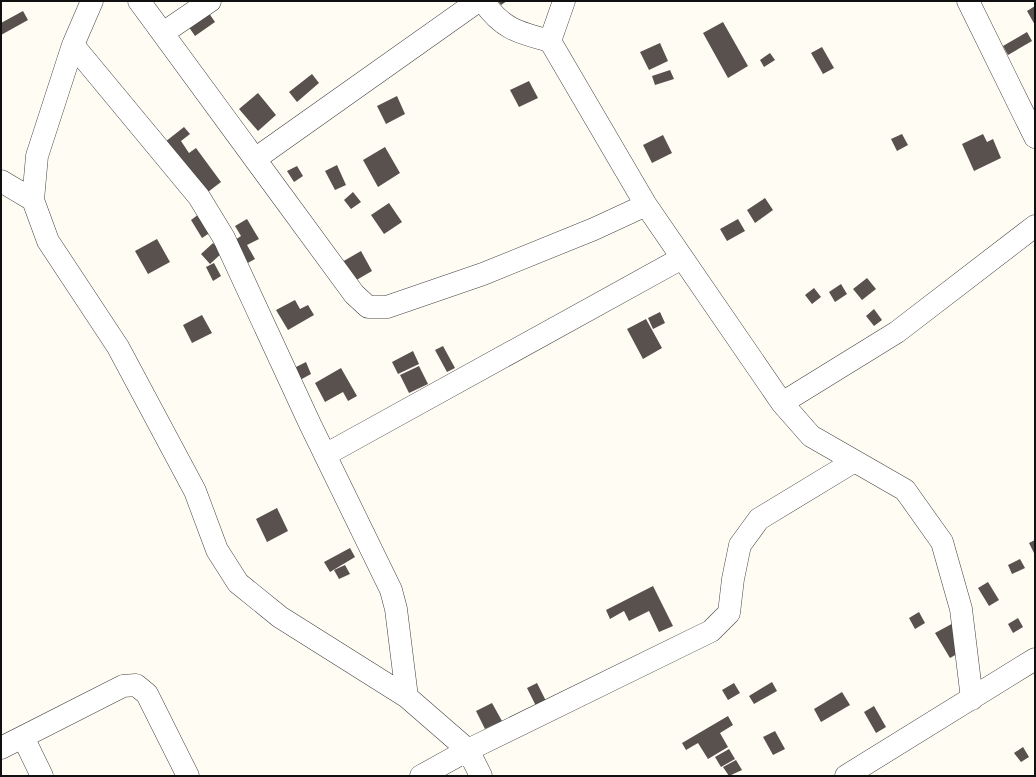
<svg xmlns="http://www.w3.org/2000/svg" width="1036" height="777" font-family="'Source Serif 4',serif">
	<style>
		.building { fill: #59514d }
		.lines { fill: none; stroke-linecap: round; stroke-linejoin: round }
		.minor-casing { stroke: #434343; stroke-width: 23 }
		.minor { stroke: #fff; stroke-width: 22 }
	</style>
	<rect width="100%" height="100%" fill="#fffcf4"/>
	<!-- building -->
	<path class="building" d="M498 1H507L501 5Z
		M202 3 215 22 195 36 182 17Z
		M1035 6V25L1027 11Z
		M23 11 28 20 1 35V23Z
		M723 22 748 66 728 78 703 33Z
		M1027 32 1032 41 1008 55 1003 46Z
		M660 43 668 61 649 70 640 52Z
		M822 47 834 68 823 74 811 53Z
		M770 53 775 60 764 67 760 60Z
		M670 70 674 79 655 85 652 76Z
		M312 74 319 83 297 102 289 92Z
		M529 81 538 98 519 107 510 90Z
		M258 93 276 115 258 131 239 109Z
		M397 96 405 114 386 124 377 106Z
		M184 127 190 134 181 141 189 153 196 148 221 182 204 195 165 142Z
		M902 134 908 145 897 151 891 139Z
		M983 134 987 142 993 139 1001 158 974 171 962 144Z
		M663 135 672 153 652 163 643 145Z
		M385 147 400 173 378 187 363 160Z
		M337 165 346 185 335 190 325 171Z
		M297 166 303 176 294 182 287 171Z
		M353 192 361 202 351 209 344 200Z
		M765 198 773 210 755 223 747 210Z
		M389 203 402 222 384 234 371 215Z
		M199 214 211 232 202 238 191 220Z
		M247 219 259 239 247 245 255 259 246 264 232 242 241 236 235 226Z
		M738 219 745 231 727 241 720 229Z
		M157 239 170 262 148 274 135 251Z
		M213 243 222 253 210 264 201 254Z
		M361 251 372 271 353 282 342 262Z
		M214 263 221 276 213 281 206 267Z
		M867 278 876 289 862 300 853 289Z
		M841 284 847 294 835 302 829 292Z
		M814 288 821 297 812 304 805 295Z
		M295 300 300 309 308 305 314 315 288 330 276 310Z
		M874 309 882 320 874 326 866 316Z
		M660 312 665 323 653 329 648 318Z
		M202 315 212 333 192 343 183 325Z
		M646 319 662 348 643 359 627 329Z
		M443 346 455 368 447 372 435 350Z
		M413 351 419 364 398 374 392 362Z
		M306 362 311 374 300 380 294 368Z
		M419 366 428 384 409 393 400 375Z
		M341 368 357 396 348 401 343 392 325 402 315 383Z
		M277 508 288 531 267 542 256 519Z
		M1035 540V555L1029 543Z
		M350 548 355 557 330 572 324 562Z
		M1020 559 1025 568 1012 574 1008 565Z
		M345 565 350 574 339 579 334 570Z
		M988 582 999 600 989 606 978 588Z
		M653 586 673 626 659 632 649 611 629 621 624 611 610 619 606 610Z
		M919 612 925 623 915 629 909 618Z
		M1018 618 1023 627 1013 633 1008 624Z
		M959 620 973 645 950 658 935 633Z
		M772 682 777 691 754 704 749 696Z
		M537 683 552 713 542 718 527 688Z
		M734 683 740 693 728 700 722 690Z
		M842 692 850 705 821 722 814 709Z
		M492 703 502 721 485 729 476 711Z
		M874 706 886 727 876 733 864 712Z
		M728 716 733 725 720 733 728 747 708 759 698 743 686 750 682 743Z
		M775 731 785 749 773 755 763 737Z
		M1023 747 1029 757 1021 762 1014 753Z
		M729 749 735 759 721 767 715 757Z
		M736 760 742 770 729 776 723 767Z"/>
	<g class="lines">
		<defs>
			<path id="minor" d="M92 1 73 45 37 156 33 200 48 241 118 347 195 491 217 550 238 583 280 617 407 697 468 750 481 776
				M139 1 354 294 368 307H387L483 274 594 229 646 205
				M483 1C502 29 519 33 550 41L646 205 782 403 811 436 905 490 942 542 961 609 972 699
				M968 1 1035 137
				M163 33 210 1
				M550 41 564 1
				M73 45 199 197 224 238 310 424 391 590 396 609 407 697
				M255 159 478 1
				M1 181 33 200
				M782 403 897 332 1035 226
				M325 455 682 258
				M23 737 42 776
				M1 748 123 686 136 685 147 694 188 776
				M421 776 468 750 711 631 729 613 733 579 740 545 759 519 853 462
				M846 776 1035 659"/>
		</defs>
		<!-- minor casing -->
		<use href="#minor" class="minor-casing"/>
		<!-- minor -->
		<use href="#minor" class="minor"/>
	</g>
	<!-- border -->
	<rect width="1036" height="777" fill="none" stroke="#101010" stroke-width="4"/>
</svg>
